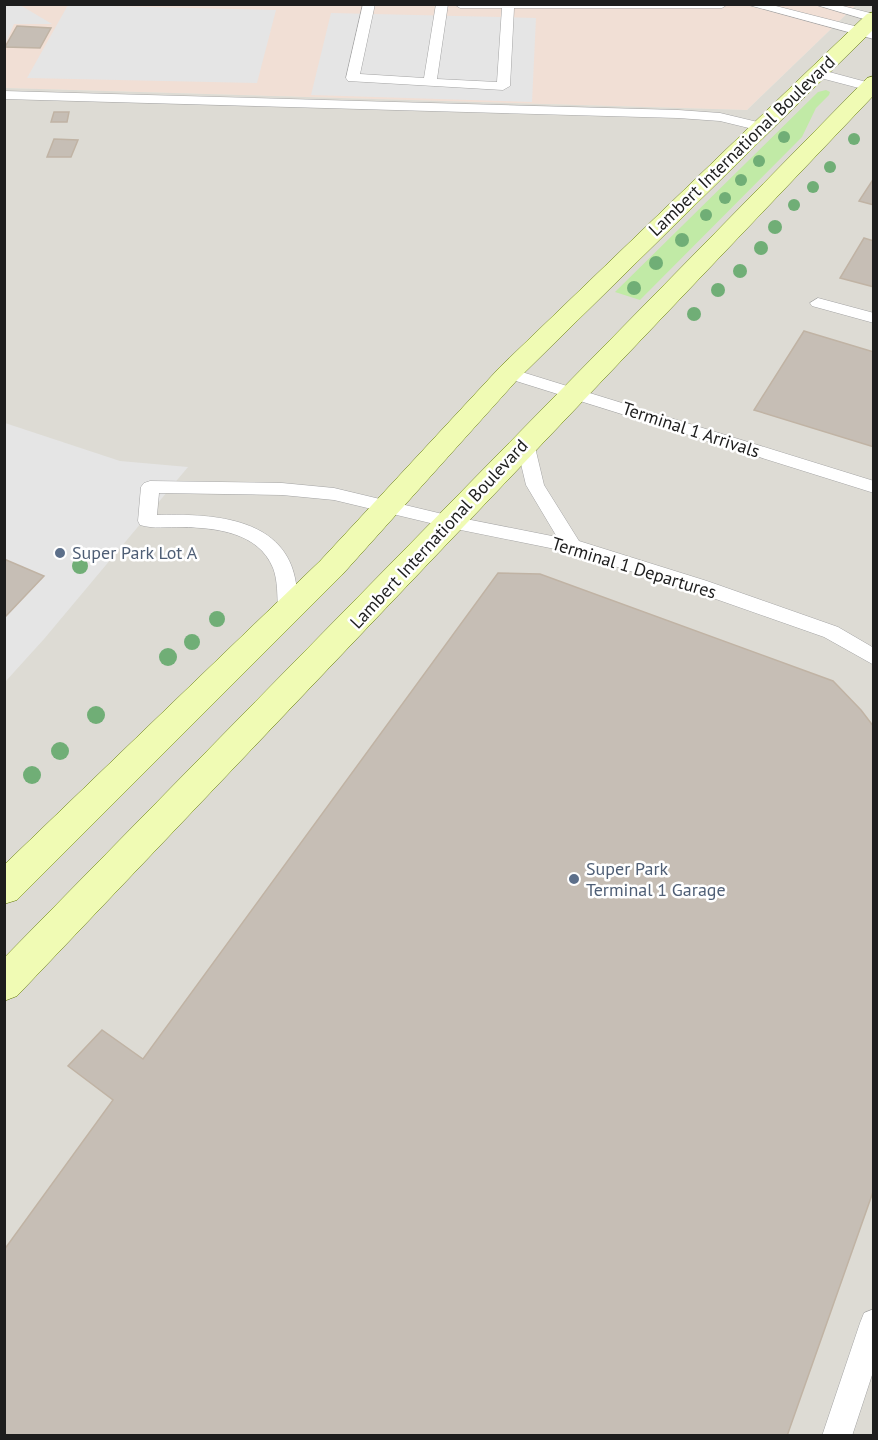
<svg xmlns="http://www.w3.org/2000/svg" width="878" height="1440" font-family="'PT Sans',sans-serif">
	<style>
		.military { fill: #f1dfd5 }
		.airport { fill: #dddbd4 }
		.grass { fill: #c1eaa6 }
		.parking { fill: #e5e5e5 }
		.building { fill: #c6beb5; stroke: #c0b3a4; stroke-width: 1.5 }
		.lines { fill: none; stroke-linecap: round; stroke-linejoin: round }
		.lane-casing { stroke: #a4a4a4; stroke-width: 1 }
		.secondary-casing { stroke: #5e7502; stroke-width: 1 }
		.lane { fill: #fff; fill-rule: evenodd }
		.secondary { fill: #f0fbb4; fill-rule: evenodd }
		.tree { fill: #70ae76 }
		.service-dot { fill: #5c6f8a; stroke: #fff; stroke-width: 2 }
		.labels { text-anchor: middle; stroke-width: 5; stroke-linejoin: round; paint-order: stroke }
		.street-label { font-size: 18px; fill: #1d1d1d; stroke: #fff }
		.service-label { font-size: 18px; fill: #4e5e75; stroke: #fff; text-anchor: start }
	</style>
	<rect width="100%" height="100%" fill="#eeebe2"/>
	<!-- military -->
	<path class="military" d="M5 5H856L747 110 5 88Z"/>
	<!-- airport -->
	<path class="airport" d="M856 5H873V1435L5 1436V88L747 110Z"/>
	<!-- grass -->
	<path class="grass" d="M826 90 830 92 829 95 816 108 802 137 640 300 615 292 818 92Z"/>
	<!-- parking -->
	<path class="parking" d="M5 4 20 5 52 24H14L5 45Z
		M68 5 276 10 257 83 27 78Z
		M331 13 536 18 532 102 311 95Z
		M5 423 120 461 188 467 44 639 5 682Z"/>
	<!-- building -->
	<path class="building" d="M17 26 51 28 40 48 5 47Z
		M54 112H69L67 122H51Z
		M54 139 78 140 71 157H47Z
		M874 178V205L859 201Z
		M864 238 874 241V287L840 278Z
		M804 331 874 352V447L754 410Z
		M4 559 44 576 4 618Z
		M498 573 540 574 833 681 861 710 874 727V1189L787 1436H4V1250L113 1100 68 1066 102 1030 143 1059Z"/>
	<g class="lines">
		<defs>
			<path id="lane" d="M363 4H375L360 74 424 78 436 4H448L437 79 497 82 502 8H460L454 4H728L722 8H514L510 86 503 90 348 81 346 78Z
				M745 4H768L874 31V39Z
				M813 4H835L874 14V22Z
				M818 69 874 84V92L813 76 811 73Z
				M4 91 678 110 720 113 766 124 768 127 761 131 720 121 678 118 4 99Z
				M818 298 874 313V323L812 306 810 303Z
				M509 368 874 481V493L503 377 501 373 503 369Z
				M525 437 531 439 534 443 544 485 579 541 707 581 838 627 874 648V665L824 637 693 591 570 552 451 528 334 500 282 495 159 493 157 515C207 514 282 515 295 578 297 588 300 605 295 614L288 616 281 614 278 609C277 596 278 581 273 568 258 532 216 528 182 527 168 527 153 529 140 525L138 521 141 487 144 483 150 481 282 483 334 488 451 516 557 537 526 485 516 443 519 439Z
				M874 1309V1369L852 1436H822L860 1323 864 1313Z"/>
			<path id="secondary" d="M874 12V29L518 379 342 575 17 900 4 904V865L320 561 500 367 867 14Z
				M874 76V95L17 996 4 1001V958L867 78Z"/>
		</defs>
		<!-- lane casing -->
		<use href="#lane" class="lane-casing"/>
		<!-- secondary casing -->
		<use href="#secondary" class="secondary-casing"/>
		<!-- lane -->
		<use href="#lane" class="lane"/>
		<!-- secondary -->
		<use href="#secondary" class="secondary"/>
	</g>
	<!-- trees -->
	<g class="tree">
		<circle cx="784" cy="137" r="6"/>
		<circle cx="854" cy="139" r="6"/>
		<circle cx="759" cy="161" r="6"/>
		<circle cx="830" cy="167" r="6"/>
		<circle cx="741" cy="180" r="6"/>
		<circle cx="813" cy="187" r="6"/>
		<circle cx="725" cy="198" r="6"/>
		<circle cx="794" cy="205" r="6"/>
		<circle cx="706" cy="215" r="6"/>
		<circle cx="775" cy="227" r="7"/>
		<circle cx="682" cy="240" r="7"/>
		<circle cx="761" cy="248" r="7"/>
		<circle cx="656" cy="263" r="7"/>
		<circle cx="740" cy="271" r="7"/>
		<circle cx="634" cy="288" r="7"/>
		<circle cx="718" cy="290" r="7"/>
		<circle cx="694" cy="314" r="7"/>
		<circle cx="80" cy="566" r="8"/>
		<circle cx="217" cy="619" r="8"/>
		<circle cx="192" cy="642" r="8"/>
		<circle cx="168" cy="657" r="9"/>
		<circle cx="96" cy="715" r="9"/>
		<circle cx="60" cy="751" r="9"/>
		<circle cx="32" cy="775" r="9"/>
	</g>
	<!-- markers -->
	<g class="service-dot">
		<circle cx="60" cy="553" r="6"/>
		<circle cx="574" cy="879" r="6"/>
	</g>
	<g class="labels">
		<!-- street labels -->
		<g class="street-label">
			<text transform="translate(742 146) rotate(-44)" y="6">Lambert International Boulevard</text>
			<text transform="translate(691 430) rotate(18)" y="6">Terminal 1 Arrivals</text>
			<text transform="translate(439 534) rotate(-47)" y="6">Lambert International Boulevard</text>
			<text transform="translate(634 568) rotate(17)" y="6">Terminal 1 Departures</text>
		</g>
		<!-- service labels -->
		<g class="service-label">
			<text x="72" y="559">Super Park Lot A</text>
			<text x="586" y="875">Super Park<tspan x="586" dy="21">Terminal 1 Garage</tspan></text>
		</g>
	</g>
	<!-- border -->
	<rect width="878" height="1440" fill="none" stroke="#1d1d1d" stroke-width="12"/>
</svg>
